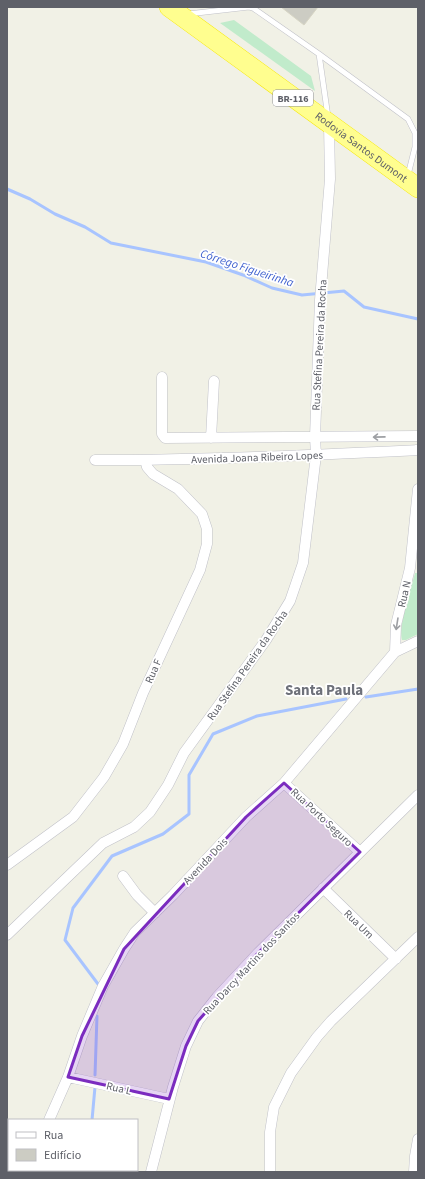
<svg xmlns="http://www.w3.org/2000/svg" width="425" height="1179" font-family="'Source Sans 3',sans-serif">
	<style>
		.green { fill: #c1ebcb }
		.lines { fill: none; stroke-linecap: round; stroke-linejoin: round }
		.stream { stroke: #a8c4ff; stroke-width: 3 }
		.building { fill: #ccccc3; stroke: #d7d5c4 }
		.lane-casing { stroke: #c0c1c8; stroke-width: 6 }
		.street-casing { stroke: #c0c1c8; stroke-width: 11 }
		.highway-casing { stroke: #f7e700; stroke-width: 20 }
		.lane { stroke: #fff; stroke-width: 5 }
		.street { stroke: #fff; stroke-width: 10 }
		.highway { stroke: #fffe8f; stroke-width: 19 }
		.oneway { stroke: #9ea0a4 }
		.marked { fill: #7b2cbf; fill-opacity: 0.2; stroke: #7b2cbf; stroke-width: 3; stroke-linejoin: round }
		.labels { text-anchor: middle; stroke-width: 3.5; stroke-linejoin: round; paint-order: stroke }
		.shield { fill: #fff; stroke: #8e9095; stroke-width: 1 }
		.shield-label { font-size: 10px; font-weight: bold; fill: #5e6068 }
		.street-label { font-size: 11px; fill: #5e6068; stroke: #fff }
		.water-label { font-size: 12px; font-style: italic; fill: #3f61cf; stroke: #fff }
		.district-label { font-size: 15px; font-weight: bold; fill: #6e717a; stroke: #fff }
	</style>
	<rect width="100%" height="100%" fill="#f1f1e6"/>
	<!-- green -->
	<path class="green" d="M234 20 311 76 315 91 220 23Z
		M415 573H418V634L406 640H402C398 627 411 588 415 573Z"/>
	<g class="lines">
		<!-- stream -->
		<path class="stream" d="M7 189 30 199 55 214 85 227 111 243 206 262 243 275 272 288 302 295 344 291 364 307 418 319
			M366 697 418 689
			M98 984 65 940 73 908 112 856 163 834 189 814V775L213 734 257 716 346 699
			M95 1075 97 1016
			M92 1120 95 1087
			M89 1172V1170"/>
	</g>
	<!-- building -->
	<path class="building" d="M281 7H318L304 25Z"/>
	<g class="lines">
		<defs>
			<path id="lane" d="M249 7 253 8 319 54 328 117
				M188 14 249 7
				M319 54 408 119 415 133V147L408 175"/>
			<path id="street" d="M162 377V434L165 438 418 436
				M211 438 214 381
				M95 460C203 460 310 455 418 450
				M395 652 396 625 410 568 418 489
				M284 783 360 852
				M7 865 73 817 104 777 123 744 143 693 200 570 207 544V529L202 514 178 489 153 474 147 467 145 460
				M123 876 137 895 155 913
				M323 888 396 959
				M7 935 103 843 134 827 150 812 168 785 184 753 266 640 290 601 303 563 316 455 315 437 320 300 330 179 329 124
				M68 1077 169 1099
				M49 1120 68 1077 82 1036 103 986 124 949 135 932 173 895 246 817 284 783 395 652 418 641
				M7 1167 9 1168
				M24 1170 37 1172
				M151 1172 173 1087 186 1046 198 1021 217 997 258 953 418 795
				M270 1172V1132L274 1107 291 1073 317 1037 331 1021 418 937
				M414 1172 415 1156 418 1139"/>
			<g id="highway">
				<path id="s1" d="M169 7 418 188"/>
			</g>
		</defs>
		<!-- lane casing -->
		<use href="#lane" class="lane-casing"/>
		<!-- street casing -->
		<use href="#street" class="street-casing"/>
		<!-- highway casing -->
		<use href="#highway" class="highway-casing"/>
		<!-- lane -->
		<use href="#lane" class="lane"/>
		<!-- street -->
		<use href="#street" class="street"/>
		<!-- highway -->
		<use href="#highway" class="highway"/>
	</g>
	<!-- one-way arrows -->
	<defs><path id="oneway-shaft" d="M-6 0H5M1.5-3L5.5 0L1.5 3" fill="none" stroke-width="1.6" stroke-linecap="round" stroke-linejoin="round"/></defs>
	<g class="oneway">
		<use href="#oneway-shaft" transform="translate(379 437) rotate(179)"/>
		<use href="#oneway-shaft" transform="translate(397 624) rotate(99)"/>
	</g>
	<!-- marked area -->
	<path class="marked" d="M284 783 360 852 258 953 198 1021 186 1046 169 1099 68 1077 82 1036 124 949 246 817Z"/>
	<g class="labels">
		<!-- shield labels -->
		<rect class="shield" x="273" y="90" width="40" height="16" rx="3"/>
		<g class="shield-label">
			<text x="293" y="102">BR-116</text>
		</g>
		<!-- street labels -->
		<g class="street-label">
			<text dy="4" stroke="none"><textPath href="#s1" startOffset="238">Rodovia Santos Dumont</textPath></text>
			<text transform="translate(319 345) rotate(-87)" y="4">Rua Stefina Pereira da Rocha</text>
			<text transform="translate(257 457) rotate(-2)" y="4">Avenida Joana Ribeiro Lopes</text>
			<text transform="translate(404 594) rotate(-77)" y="4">Rua N</text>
			<text transform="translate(247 665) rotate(-55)" y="4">Rua Stefina Pereira da Rocha</text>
			<text transform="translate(153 671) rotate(-66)" y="4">Rua F</text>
			<text transform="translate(322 817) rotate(43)" y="4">Rua Porto Seguro</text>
			<text transform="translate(205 861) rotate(-47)" y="4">Avenida Dois</text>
			<text transform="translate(359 924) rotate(44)" y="4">Rua Um</text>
			<text transform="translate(251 963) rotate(-47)" y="4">Rua Darcy Martins dos Santos</text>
			<text transform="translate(119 1088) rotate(13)" y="4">Rua L</text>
		</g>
		<!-- water labels -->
		<g class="water-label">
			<text transform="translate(247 268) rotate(18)" y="4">Córrego Figueirinha</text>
		</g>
		<!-- district labels -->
		<g class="district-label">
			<text x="324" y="695">Santa Paula</text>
		</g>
	</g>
	<!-- border -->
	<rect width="425" height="1179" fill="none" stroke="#5e6068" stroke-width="16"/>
	<!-- legend -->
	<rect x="8" y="1119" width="130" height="52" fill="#ffffff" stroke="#bfbfc3"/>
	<rect x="16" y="1132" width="20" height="6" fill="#ffffff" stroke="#bfbfc3"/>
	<text x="44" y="1139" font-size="12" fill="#5e6068">Rua</text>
	<rect x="16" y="1149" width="20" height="12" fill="#ccccc3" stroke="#bfbfc3"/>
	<text x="44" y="1159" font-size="12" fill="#5e6068">Edifício</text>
</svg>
